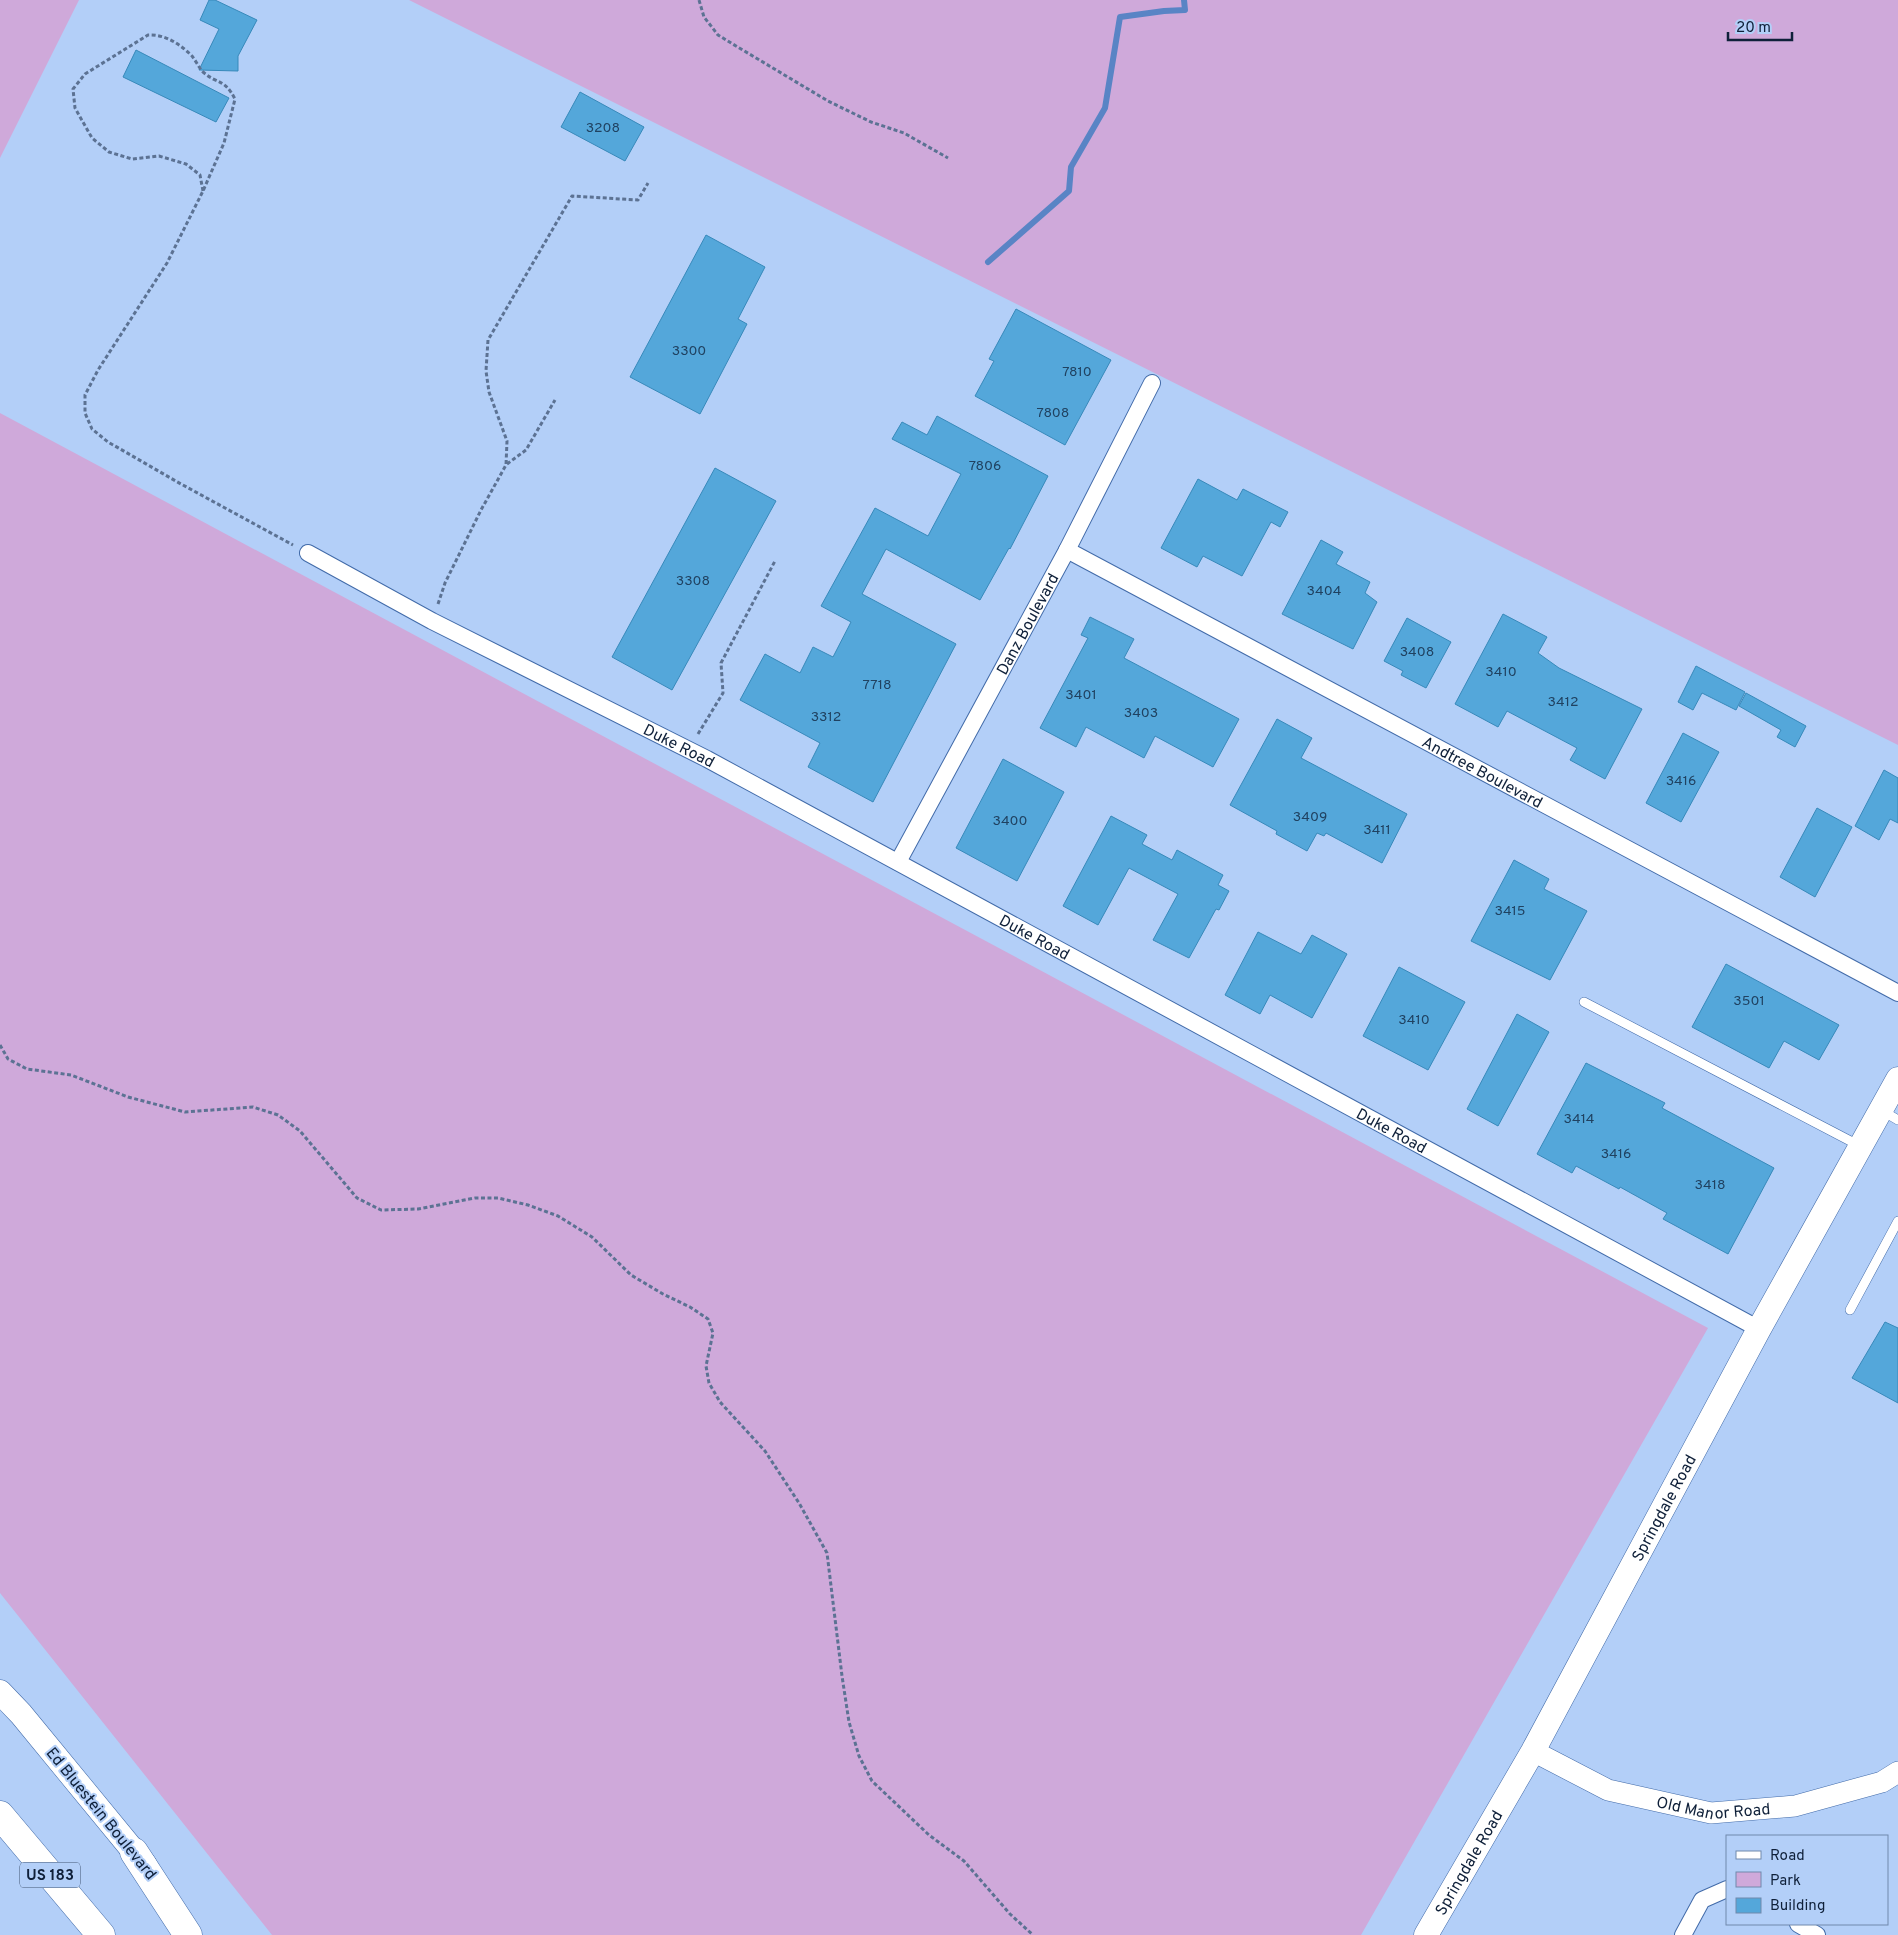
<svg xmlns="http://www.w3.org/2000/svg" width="1898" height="1935" font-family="Overpass,sans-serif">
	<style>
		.green { fill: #cfa9da }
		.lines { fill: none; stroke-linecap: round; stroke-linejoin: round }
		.stream { stroke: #5984c5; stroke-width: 6 }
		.building { fill: #54a7da; stroke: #3789ba }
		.service-casing { stroke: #426ba9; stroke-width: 10 }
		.minor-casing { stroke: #426ba9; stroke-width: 18 }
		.tertiary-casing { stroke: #426ba9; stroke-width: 22 }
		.secondary-casing { stroke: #426ba9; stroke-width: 25 }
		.motorway-casing { stroke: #426ba9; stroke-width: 29 }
		.path { stroke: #5c7293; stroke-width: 3; stroke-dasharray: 4 2.5; stroke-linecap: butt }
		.service { stroke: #fff; stroke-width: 9 }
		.minor { stroke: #fff; stroke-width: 16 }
		.tertiary { stroke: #fff; stroke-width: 21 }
		.secondary { stroke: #fff; stroke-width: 24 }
		.motorway { stroke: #fff; stroke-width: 28 }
		.labels { text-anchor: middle; stroke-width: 4; stroke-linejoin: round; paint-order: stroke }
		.number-label { font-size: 14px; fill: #204261 }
		.shield { fill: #b3cff8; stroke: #405472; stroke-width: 1 }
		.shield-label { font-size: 15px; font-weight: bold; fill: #0f2039 }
		.street-label { font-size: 16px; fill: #0f2039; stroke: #b3cff8 }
	</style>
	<rect width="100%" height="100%" fill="#b3cff8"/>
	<!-- green -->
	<path class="green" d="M0 0H79L0 158Z
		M409 0H1898V745Z
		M0 413 1708 1328 1361 1935H272L0 1593Z"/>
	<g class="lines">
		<!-- stream -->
		<path class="stream" d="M988 262 1069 191 1071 167 1105 108 1120 17 1164 11 1185 10 1184 0"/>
	</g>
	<!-- building -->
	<path class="building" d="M209 0H215L257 20 238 56V71L199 70 219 29 200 20Z
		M136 50 229 98 216 122 123 77Z
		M580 92 644 127 625 161 561 127Z
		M706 235 765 267 738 319 747 324 700 414 630 377Z
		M1016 309 1111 360 1065 445 975 396 994 361 989 359Z
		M937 416 1048 476 1010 549 1009 548 980 600 886 549 862 594 956 644 873 802 808 767 820 743 740 700 765 654 800 673 813 647 833 657 851 622 821 606 875 508 928 536 961 474 892 439 902 422 927 435Z
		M715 468 776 501 672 690 612 657Z
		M1198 479 1237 500 1243 489 1288 512 1280 527 1271 522 1242 576 1203 556 1197 567 1161 548Z
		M1321 540 1343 552 1336 564 1370 582 1365 593 1377 602 1353 649 1282 614Z
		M1503 614 1547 637 1538 653 1559 668 1642 709 1605 779 1570 760 1577 748 1507 711 1498 727 1455 704Z
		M1090 617 1134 639 1124 658 1239 719 1213 767 1155 736 1144 758 1086 727 1076 747 1040 728 1088 638 1081 635Z
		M1407 618 1451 642 1426 688 1401 675 1403 671 1384 661Z
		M1696 666 1745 692 1736 710 1702 693 1693 710 1678 702Z
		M1746 693 1806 726 1795 747 1777 737 1781 730 1739 706Z
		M1277 719 1312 738 1301 758 1407 814 1382 863 1326 833 1324 836 1317 833 1307 851 1276 834 1277 831 1230 805Z
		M1683 733 1719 752 1681 822 1646 803Z
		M1003 759 1064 792 1017 881 956 848Z
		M1884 770 1898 778V823L1890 819 1879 840 1855 826Z
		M1817 808 1852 827 1815 897 1780 877Z
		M1111 816 1147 835 1142 844 1172 860 1177 850 1223 875 1218 885 1229 891 1219 910 1216 909 1189 958 1153 940 1178 894 1129 868 1098 925 1063 906Z
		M1514 860 1549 879 1544 889 1587 911 1550 980 1471 941Z
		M1258 932 1301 954 1312 935 1347 954 1312 1018 1270 995 1260 1014 1225 995Z
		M1726 964 1839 1025 1819 1060 1784 1041 1769 1068 1692 1027Z
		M1399 967 1465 1002 1428 1070 1363 1036Z
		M1517 1014 1549 1032 1498 1126 1467 1109Z
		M1586 1063 1665 1103 1662 1108 1774 1168 1728 1254 1663 1219 1667 1213 1620 1187 1619 1189 1576 1166 1572 1173 1537 1154Z
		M1885 1322 1898 1328V1403L1852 1378Z"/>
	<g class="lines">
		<defs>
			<path id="service" d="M1584 1002 1860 1146
				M1881 1110 1898 1120
				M1850 1310 1898 1221"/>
			<g id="minor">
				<path id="s1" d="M1067 550 1898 993"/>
				<path id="s2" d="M308 553 432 621 707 759 1759 1329"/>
				<path id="s3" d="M898 862 1067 550 1152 383"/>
				<path d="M1798 1924 1817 1935"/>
				<path d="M1683 1935 1702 1900 1727 1889"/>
			</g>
			<g id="tertiary">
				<path id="s4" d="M1533 1751 1608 1790 1711 1813 1795 1806 1882 1782 1898 1772"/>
			</g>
			<g id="secondary">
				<path d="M0 1692 21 1714 145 1865"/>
				<path id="s5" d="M1426 1935 1533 1751 1759 1329 1898 1079"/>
			</g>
			<path id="motorway" d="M0 1815 101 1935
				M134 1852 188 1935"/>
		</defs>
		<!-- service casing -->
		<use href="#service" class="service-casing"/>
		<!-- minor casing -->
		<use href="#minor" class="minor-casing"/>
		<!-- tertiary casing -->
		<use href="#tertiary" class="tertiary-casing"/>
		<!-- secondary casing -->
		<use href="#secondary" class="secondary-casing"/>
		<!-- motorway casing -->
		<use href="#motorway" class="motorway-casing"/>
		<!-- path -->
		<path class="path" d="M699 0 704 17 718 35 736 46 828 101 871 122 904 133 948 158
			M203 191 200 175 186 164 159 156 132 159 109 152 92 138 75 108 73 89 85 74 148 35C165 34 180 44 192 56 196 61 199 68 203 72 218 85 224 78 235 99L224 143 203 191 167 263 98 370 85 395V413L92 429 108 442 181 484 293 545
			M507 464 526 450 555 400
			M438 604 445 583 481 510 506 465 507 441 489 392 486 371 488 340 572 196 638 200 648 183
			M698 734 723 693 721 663 775 561
			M0 1045 8 1059 27 1069 71 1075 128 1097 185 1112 253 1107 278 1115 300 1131 357 1198 381 1210 418 1209 475 1198H498L528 1205 558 1216 592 1237 631 1275 663 1294 690 1307 708 1319 713 1333 706 1366 709 1383 720 1402 765 1451 799 1503 827 1553 842 1676 849 1722 859 1756 872 1781 929 1835 964 1861 1010 1914 1033 1935"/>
		<!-- service -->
		<use href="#service" class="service"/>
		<!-- minor -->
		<use href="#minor" class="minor"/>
		<!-- tertiary -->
		<use href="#tertiary" class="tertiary"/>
		<!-- secondary -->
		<use href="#secondary" class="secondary"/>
		<!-- motorway -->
		<use href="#motorway" class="motorway"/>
	</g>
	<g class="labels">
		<!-- number labels -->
		<g class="number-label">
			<text x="603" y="132">3208</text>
			<text x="689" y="355">3300</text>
			<text x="1077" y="376">7810</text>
			<text x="1053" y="417">7808</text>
			<text x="985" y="470">7806</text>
			<text x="693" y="585">3308</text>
			<text x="1324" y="595">3404</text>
			<text x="1417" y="656">3408</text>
			<text x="1501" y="676">3410</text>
			<text x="877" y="689">7718</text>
			<text x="1081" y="699">3401</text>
			<text x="1563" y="706">3412</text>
			<text x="1141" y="717">3403</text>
			<text x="826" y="721">3312</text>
			<text x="1681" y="785">3416</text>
			<text x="1310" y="821">3409</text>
			<text x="1010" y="825">3400</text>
			<text x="1377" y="834">3411</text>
			<text x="1510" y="915">3415</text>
			<text x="1749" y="1005">3501</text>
			<text x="1414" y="1024">3410</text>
			<text x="1579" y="1123">3414</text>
			<text x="1616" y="1158">3416</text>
			<text x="1710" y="1189">3418</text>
		</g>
		<!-- shield labels -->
		<rect class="shield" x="20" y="1862.5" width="60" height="25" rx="4"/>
		<g class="shield-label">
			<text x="50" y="1880">US 183</text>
		</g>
		<!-- street labels -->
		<g class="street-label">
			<text dy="6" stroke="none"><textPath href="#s3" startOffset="271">Danz Boulevard</textPath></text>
			<text dy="6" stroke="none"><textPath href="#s2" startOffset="418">Duke Road</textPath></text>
			<text dy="6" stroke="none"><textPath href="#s1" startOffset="471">Andtree Boulevard</textPath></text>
			<text dy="6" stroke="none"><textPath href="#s2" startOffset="822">Duke Road</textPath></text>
			<text dy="6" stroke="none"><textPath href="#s2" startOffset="1228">Duke Road</textPath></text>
			<text dy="6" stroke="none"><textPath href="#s5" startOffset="489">Springdale Road</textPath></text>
			<text dy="6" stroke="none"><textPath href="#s4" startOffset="192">Old Manor Road</textPath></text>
			<text transform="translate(102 1813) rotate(51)" y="6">Ed Bluestein Boulevard</text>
			<text dy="6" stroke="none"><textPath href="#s5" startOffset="84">Springdale Road</textPath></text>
		</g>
	</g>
	<!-- legend -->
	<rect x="1726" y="1835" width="162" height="90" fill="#b3cff8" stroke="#7189ac"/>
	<rect x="1736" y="1851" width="25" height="8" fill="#ffffff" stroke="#7189ac"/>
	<text x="1770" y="1860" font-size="15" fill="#0f2039">Road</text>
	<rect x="1736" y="1872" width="25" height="15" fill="#cfa9da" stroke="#7189ac"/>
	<text x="1770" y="1885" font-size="15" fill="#0f2039">Park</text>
	<rect x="1736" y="1898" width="25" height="15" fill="#54a7da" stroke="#7189ac"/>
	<text x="1770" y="1910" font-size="15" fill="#0f2039">Building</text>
	<!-- scale -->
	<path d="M1728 32v8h64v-8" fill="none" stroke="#0f2039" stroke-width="2.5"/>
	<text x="1736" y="32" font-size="15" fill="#0f2039" stroke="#b3cff8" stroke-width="4" paint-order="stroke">20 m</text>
</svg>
